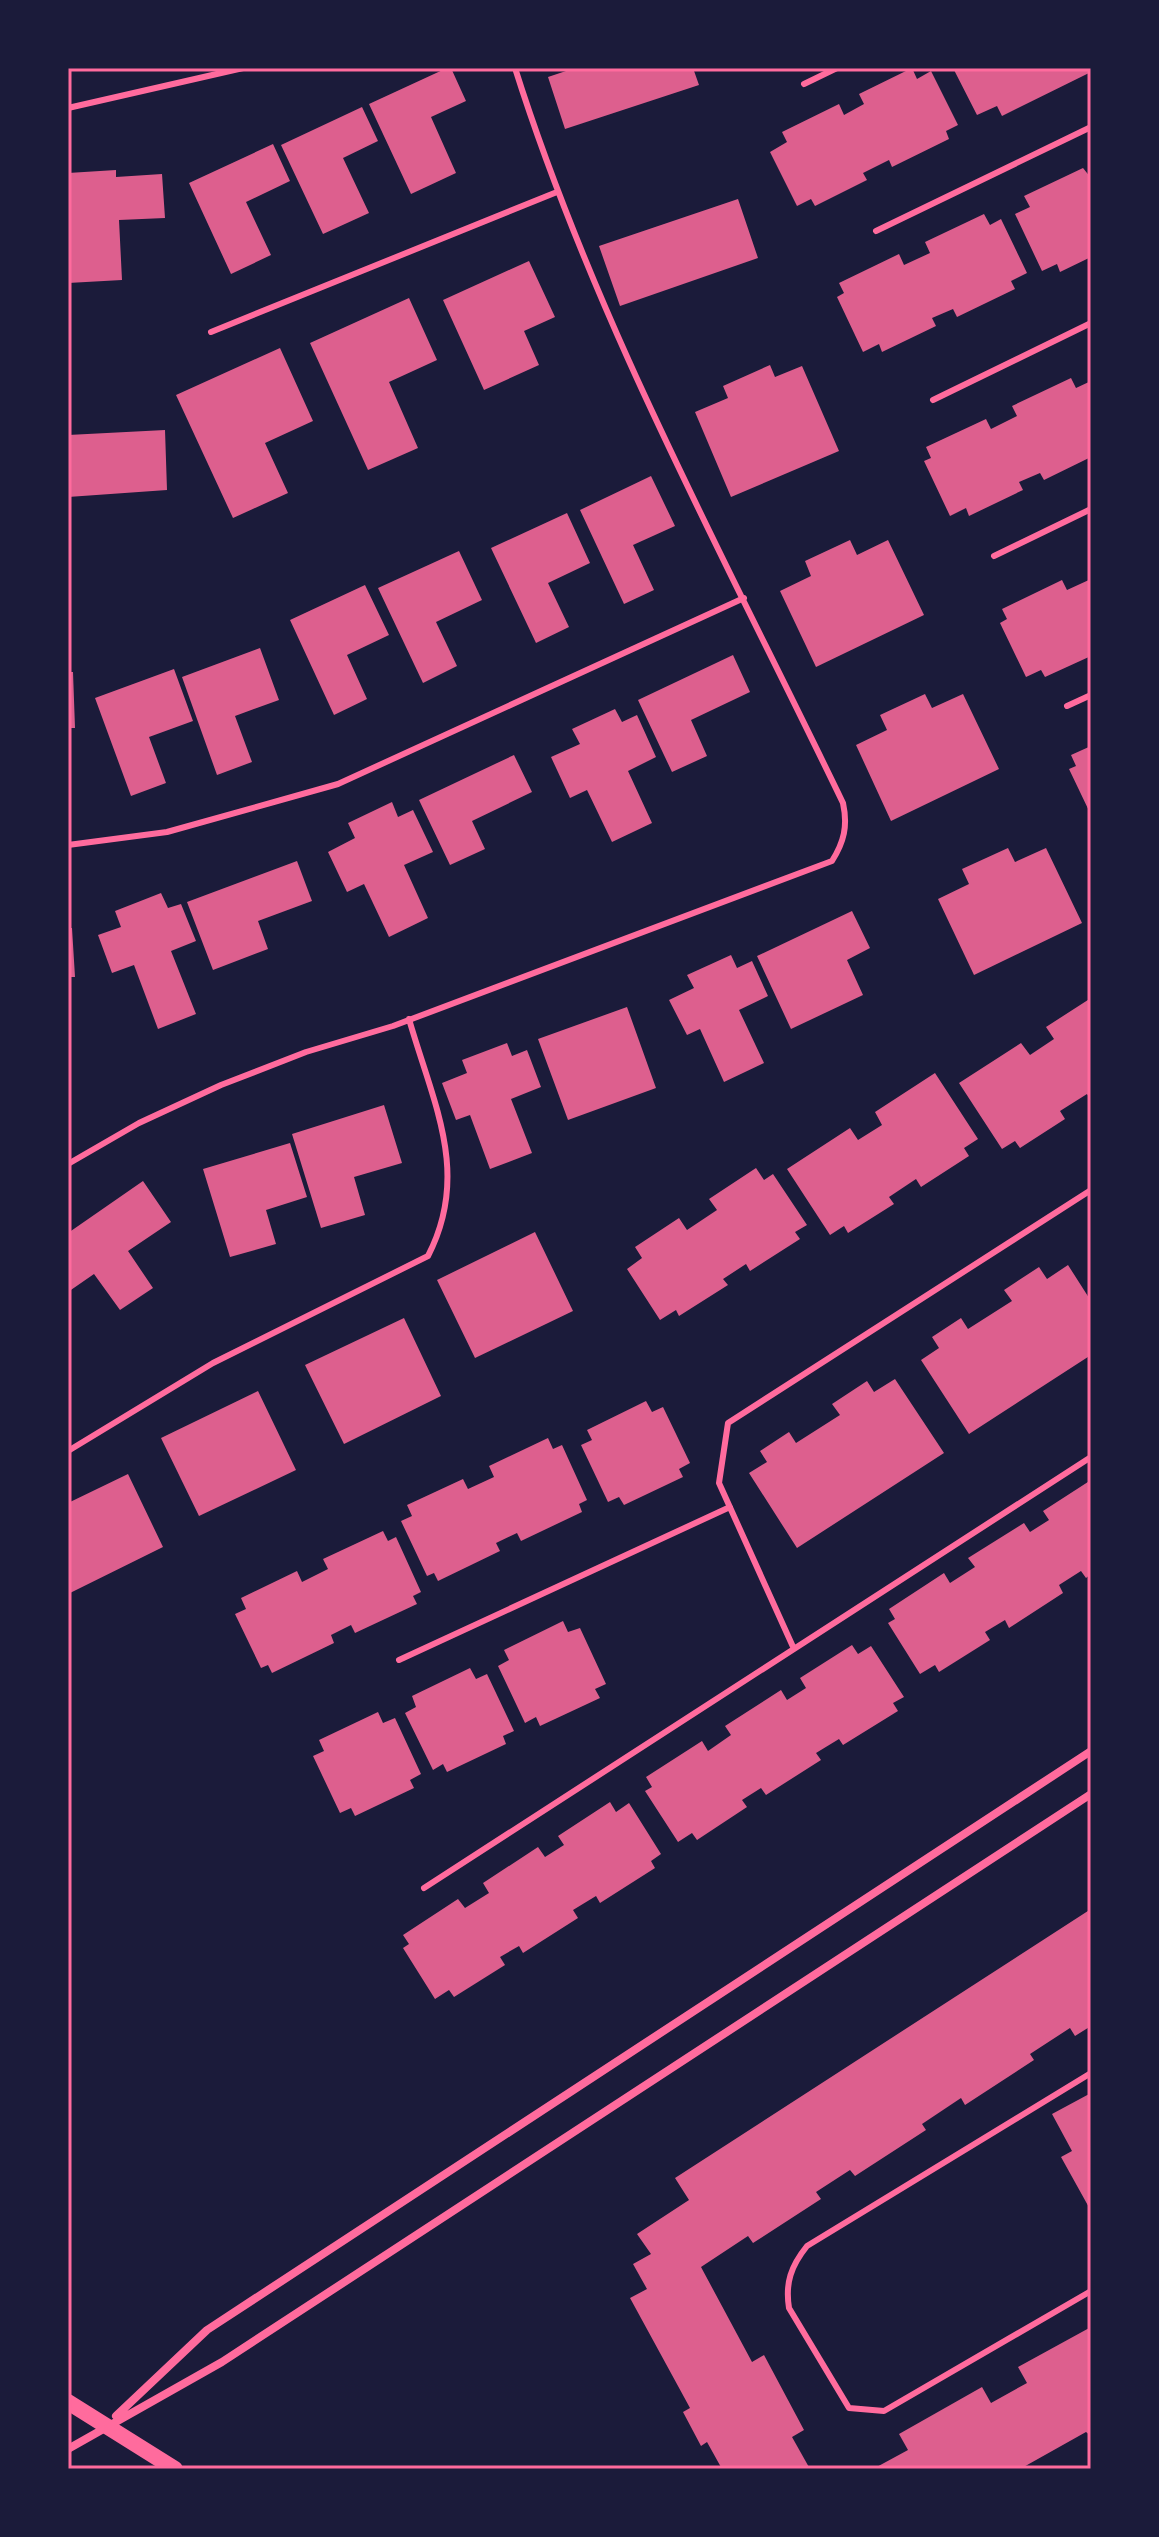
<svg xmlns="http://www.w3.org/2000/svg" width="1159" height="2537" font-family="'Fira Sans',sans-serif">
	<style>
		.building { fill: #dd5f8e }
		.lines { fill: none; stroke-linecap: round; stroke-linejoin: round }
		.service { stroke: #ff6b9d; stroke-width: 6 }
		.minor { stroke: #ff6b9d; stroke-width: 8 }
		.secondary { stroke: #ff6b9d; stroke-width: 16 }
		.neatline { fill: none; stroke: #ff6b9d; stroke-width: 3 }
	</style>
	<rect width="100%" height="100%" fill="#1b1b3a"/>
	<!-- building -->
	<path class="building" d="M447 68H451L466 101 431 117 456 173 411 194 369 104Z
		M575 68H693L699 85 565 129 548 77Z
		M912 68 917 79 931 71 958 125 946 131 949 139 892 167 889 160 863 173 867 180 815 206 811 199 797 206 770 152 787 142 782 132 839 104 844 115 864 104 859 94Z
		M953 68H1086L1089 73 1002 116 997 106 977 115Z
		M362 107 378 141 343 158 369 213 323 234 281 145Z
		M273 144 290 181 246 202 271 255 231 274 189 183Z
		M1083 168 1091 178V257L1060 272 1057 264 1042 271 1015 214 1030 207 1024 196Z
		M116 170V177L162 174 165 218 119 220 122 280 68 283V173Z
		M738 199 758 258 620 306 599 246Z
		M984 214 990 225 1001 219 1027 273 1011 281 1015 289 957 317 953 309 932 318 936 326 882 352 879 344 863 352 837 297 844 293 839 283 899 254 904 265 930 253 925 242Z
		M529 261 555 317 524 331 539 365 484 390 443 300Z
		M409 298 437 360 389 382 418 448 368 470 310 343Z
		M280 348 313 421 265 443 288 493 233 518 176 395Z
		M770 365 775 377 802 366 839 451 731 497 695 412 728 398 723 386Z
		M1071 378 1076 388 1091 381V457L1044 480 1040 473 1019 482 1023 490 969 516 966 508 950 516 924 461 931 458 926 447 986 419 991 429 1017 416 1012 406Z
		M165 430 167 490 68 497V435Z
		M651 476 675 526 633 545 654 590 624 604 580 510Z
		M567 513 590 563 548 583 569 627 536 643 491 548Z
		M850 540 857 555 888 540 924 615 816 667 780 591 811 576 805 561Z
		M459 551 482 600 436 622 457 666 423 683 378 588Z
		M1091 579V656L1045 677 1041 670 1026 677 1000 623 1007 619 1002 609 1062 580 1067 590Z
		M365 585 389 635 347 655 367 699 334 715 290 620Z
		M260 648 279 700 235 716 252 762 217 775 182 677Z
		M733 655 750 692 691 720 707 756 672 772 638 700Z
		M174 669 193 721 149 737 166 783 131 796 95 698Z
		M68 672H73L75 728H68Z
		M925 694 932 708 963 694 999 769 891 821 856 745 887 730 880 715Z
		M615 709 622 722 637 715 656 757 628 771 652 823 612 842 587 790 570 798 551 757 580 744 572 729Z
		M1091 746V815L1069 769 1076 766 1071 755Z
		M514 755 532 792 472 821 485 849 450 865 419 800Z
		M392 802 398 817 413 810 433 852 404 865 428 918 389 937 364 884 347 892 328 852 355 838 348 823Z
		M1008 848 1015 862 1046 848 1082 923 974 975 938 899 969 884 962 869Z
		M297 861 312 901 258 921 268 949 213 970 187 902Z
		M161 893 168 908 181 904 196 941 171 951 196 1014 158 1029 134 965 112 973 98 935 121 927 115 911Z
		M852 911 870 948 847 960 863 995 791 1029 757 956Z
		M68 928H72L75 977H68Z
		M731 955 737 968 752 961 768 996 739 1010 764 1063 724 1082 700 1029 687 1035 669 1000 694 988 687 975Z
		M1091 998V1100L1087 1094 1060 1111 1065 1119 1020 1148 1015 1141 1002 1149 959 1083 1021 1043 1030 1055 1054 1039 1046 1027Z
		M627 1007 656 1088 568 1120 538 1039Z
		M507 1043 512 1056 527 1050 541 1087 511 1099 532 1153 490 1169 470 1115 456 1120 442 1083 467 1073 462 1060Z
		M935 1073 978 1139 964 1148 969 1156 921 1187 916 1179 889 1197 894 1204 848 1233 844 1226 830 1235 787 1169 850 1128 858 1140 882 1125 875 1112Z
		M384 1105 402 1163 354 1177 365 1215 321 1228 292 1134Z
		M290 1143 307 1197 266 1210 276 1244 230 1257 203 1169Z
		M756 1168 764 1180 773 1174 807 1225 795 1232 800 1239 750 1271 746 1264 723 1279 728 1285 679 1316 676 1310 660 1320 627 1269 642 1258 635 1247 679 1218 687 1230 717 1210 709 1199Z
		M143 1181 171 1222 128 1251 153 1288 120 1310 94 1274 68 1292V1233Z
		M535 1232 573 1311 475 1358 437 1280Z
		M1068 1265 1091 1301V1355L969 1434 921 1360 939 1348 932 1337 961 1318 968 1329 1012 1301 1004 1290 1039 1267 1047 1279Z
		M404 1318 441 1396 344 1444 305 1365Z
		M895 1379 944 1453 797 1548 749 1473 767 1462 760 1451 789 1432 796 1443 840 1415 832 1404 867 1381 874 1392Z
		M258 1391 296 1470 199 1516 161 1438Z
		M646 1401 652 1412 663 1407 690 1463 679 1469 683 1477 624 1505 619 1497 608 1502 581 1445 592 1440 587 1430Z
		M548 1438 553 1449 562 1445 587 1500 579 1504 582 1512 521 1541 517 1533 496 1543 500 1551 438 1581 434 1573 427 1576 401 1521 412 1516 407 1505 463 1479 468 1489 494 1477 489 1466Z
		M128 1474 163 1547 68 1594V1503Z
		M1091 1480V1574L1086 1578 1081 1571 1059 1585 1063 1593 1009 1628 1005 1620 985 1632 990 1640 939 1672 935 1665 920 1674 888 1623 895 1619 889 1609 944 1573 950 1583 975 1567 968 1558 1024 1523 1030 1532 1049 1520 1043 1511Z
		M383 1531 388 1541 396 1537 421 1592 413 1596 417 1604 355 1633 351 1625 331 1635 334 1643 272 1673 268 1665 261 1668 235 1614 246 1609 241 1598 297 1571 302 1582 328 1569 323 1559Z
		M563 1621 568 1632 580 1628 606 1684 595 1689 600 1698 540 1726 536 1717 525 1723 498 1666 509 1660 504 1650Z
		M852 1645 858 1654 871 1646 904 1697 893 1703 898 1711 843 1745 839 1739 816 1753 821 1760 766 1795 761 1788 742 1800 747 1807 697 1840 692 1833 678 1842 645 1791 652 1787 646 1777 702 1741 708 1751 731 1735 725 1726 781 1690 787 1700 806 1688 800 1678Z
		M470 1668 476 1679 487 1674 514 1731 503 1736 506 1744 447 1772 443 1764 433 1770 405 1713 416 1707 412 1696Z
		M378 1712 383 1723 395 1718 421 1774 410 1780 414 1788 355 1816 351 1808 340 1813 313 1756 324 1751 319 1740Z
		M610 1802 616 1812 629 1803 661 1854 651 1861 655 1868 600 1903 596 1896 573 1910 578 1918 523 1953 519 1946 500 1957 505 1965 454 1997 449 1990 435 1999 403 1948 409 1944 403 1935 458 1899 465 1908 489 1893 483 1883 538 1847 545 1857 564 1845 558 1836Z
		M1091 1909V2026L1075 2036 1070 2028 1030 2054 1034 2060 965 2105 961 2098 922 2124 926 2130 855 2176 850 2170 816 2192 821 2199 753 2243 748 2236 701 2267 752 2362 764 2355 804 2430 792 2437 810 2469H722L707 2442 701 2446 683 2412 690 2408 630 2298 647 2289 633 2264 651 2254 637 2234 689 2200 675 2178Z
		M1091 2093V2211L1061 2157 1072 2151 1052 2114Z
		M1091 2327V2436L1086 2432 1020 2469H873L908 2450 899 2434 982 2387 991 2403 1027 2383 1018 2367Z"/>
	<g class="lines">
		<!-- service -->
		<path class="service" d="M804 84 837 68
			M68 108 243 68
			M876 231 1091 127
			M211 332 557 192
			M933 400 1091 323
			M994 556 1091 509
			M1067 706 1091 695
			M68 845 167 832 338 784 744 598
			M68 1164 139 1123 221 1085 306 1052 393 1026 832 861C844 842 848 826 843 803 727 562 596 324 515 68
			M68 1451 213 1363 428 1256C471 1173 433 1103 409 1019
			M794 1649 719 1483 728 1423 1091 1190
			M399 1660 730 1507
			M424 1888 1091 1457
			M1091 2073 807 2246C791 2266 785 2283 789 2308L849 2408 884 2411 1091 2291"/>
		<!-- minor -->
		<path class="minor" d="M116 2416 207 2330 1091 1751
			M68 2449 222 2362 1091 1794"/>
		<!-- secondary -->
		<path class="secondary" d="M68 2402 175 2469"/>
	</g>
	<!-- border -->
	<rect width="1159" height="2537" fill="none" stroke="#1b1b3a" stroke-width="140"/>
	<rect x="70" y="70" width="1019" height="2397" class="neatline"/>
</svg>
